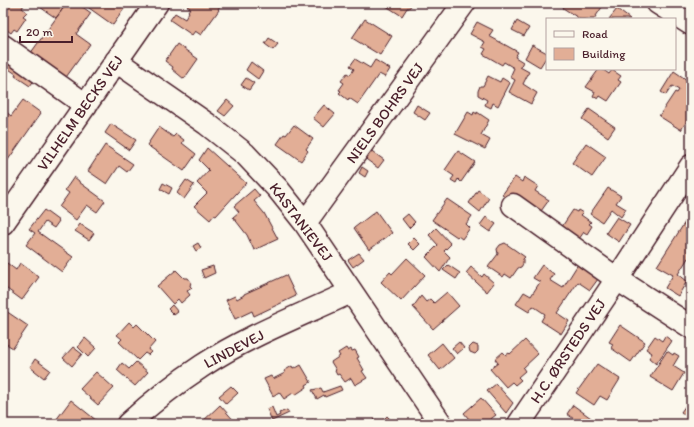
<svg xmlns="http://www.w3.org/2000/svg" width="694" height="427" font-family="Itim,sans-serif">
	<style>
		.building { fill: #e2ae96; stroke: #4a1f2b }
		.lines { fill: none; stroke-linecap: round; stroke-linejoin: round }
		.minor-casing { stroke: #4a1f2b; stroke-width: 25 }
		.minor { stroke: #fbf7ec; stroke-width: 22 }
		.labels { text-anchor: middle; stroke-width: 3; stroke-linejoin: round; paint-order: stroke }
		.street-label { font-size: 15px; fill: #4a1f2b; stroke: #fbf7ec }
	</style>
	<rect width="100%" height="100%" fill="#fbf7ec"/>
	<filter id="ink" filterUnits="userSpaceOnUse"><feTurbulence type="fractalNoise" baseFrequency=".025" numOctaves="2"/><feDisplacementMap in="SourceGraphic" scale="8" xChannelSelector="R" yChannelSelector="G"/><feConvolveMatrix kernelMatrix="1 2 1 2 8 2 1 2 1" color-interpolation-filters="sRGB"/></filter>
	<g filter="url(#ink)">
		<!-- building -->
		<path class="building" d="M3 3H25L22 8 27 12 23 16 26 18 17 31 14 29 11 33 3 27Z
			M34 3H67L56 18Z
			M67 3H77L91 13 76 34 90 44 64 80 30 54Z
			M82 3H128L113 25Z
			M189 3H222L218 9 219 10 201 35 195 31 192 35 170 20 175 13 185 19 189 12 188 11 190 8 187 6Z
			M383 3H413L409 8H407L402 16 383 4Z
			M566 3H602L604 4 594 19H580L563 8Z
			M617 9 630 19H609Z
			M365 19 392 36 380 55 352 38Z
			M517 21 529 28 524 36 512 30Z
			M477 22 493 30 489 36 518 52 515 57 523 62 520 67 529 72 523 84 537 93 531 104 509 92 515 80 510 77 514 68 504 62 502 65 483 54 486 49 482 47 485 42 470 34Z
			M269 38 278 44 273 50 265 44Z
			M177 44 198 59 184 79 172 69 173 67 165 61Z
			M532 45 547 53V56L540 67 525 58Z
			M3 57 35 79 30 86 15 76 16 74 3 65Z
			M355 59 370 68 375 60 390 69 385 77 379 74 358 104 349 98 348 100 339 93 341 91 339 90 344 83 341 81 347 73 350 75 354 69 350 66Z
			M251 62 263 71 258 79 246 70Z
			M691 68V115L681 130 659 116 675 92 677 93 679 90 672 86 666 95 661 92 674 71 687 80 690 75 687 73Z
			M599 69H602L609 74 612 70 621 76 618 80 621 82 608 101 600 96 598 99 593 96 595 92 586 87Z
			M488 76 500 82 502 78 510 83 498 106 493 103 491 108 485 105 487 100 478 95V91L480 86H483Z
			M246 78 254 83 249 90 241 85Z
			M23 100 41 113 3 167V128L5 125 3 123V114L5 111 11 116Z
			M227 100 234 106 225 116 218 111Z
			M324 105 335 114 324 127 313 118Z
			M417 105 430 113 425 120 413 112Z
			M589 109 615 127 608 137 582 119Z
			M468 112 473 115 474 112 477 114V112L489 120 481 135 490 140 485 149 455 134Z
			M111 124 136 140 129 150 105 133Z
			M294 125 313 139 306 149 308 151 301 161 277 144 284 134 286 135Z
			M159 127 173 137 176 134 184 140 182 143 196 154 184 171 147 145Z
			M586 143 606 157 592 177 572 163Z
			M105 145 133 164 127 172 119 166 107 184 88 171Z
			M207 148 246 183 216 216 214 215 210 220 194 206 207 193 197 183 209 170 199 160Z
			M369 149 384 160 378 168 363 157Z
			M458 151 475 162 461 182 458 179 456 183 451 180 454 176 445 170Z
			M362 167 368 171 365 177 359 173Z
			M74 177 79 181V182L105 201 97 212 87 205 76 220 59 207 69 193 65 190Z
			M515 177 522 182 524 177 538 186 535 191 549 200 536 218 502 195Z
			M186 180 194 185 184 199 177 193Z
			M163 183 172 188 169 194 160 189Z
			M608 188 621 196 616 203 626 209 621 217 611 209 602 222 590 214Z
			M254 189 260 196 254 201 264 213 278 239 254 250 247 235 233 217 239 212 234 206Z
			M478 190 489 198 480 212 469 203Z
			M447 199 472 216 466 224 470 228 462 239 458 236 457 237 432 220Z
			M44 210 59 221 54 228 45 222 38 232 73 257 62 272 26 245 35 233 29 229Z
			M573 210 577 212 578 210 583 213 581 215 591 222 589 224 592 226 587 234 584 232 576 243 559 231Z
			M376 211 392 233 369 250 354 228Z
			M408 214 415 222 409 228 402 219Z
			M486 217 496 224 490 232 480 225Z
			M617 217 630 225 619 242 606 233Z
			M687 219 691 222V260L688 258 678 274 687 281 678 296 665 288 673 275 657 266Z
			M80 224 94 233 89 240 75 231Z
			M436 228 451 244 444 251 450 257 440 272 426 257 438 245 429 235Z
			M414 238 420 244 414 250 408 244Z
			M198 243 201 248 196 251 193 246Z
			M505 243 525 257 523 259V264L521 267 518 268 511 278 505 274 503 277 488 267 498 254 497 249 500 245Z
			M359 253 364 259 353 267 348 260Z
			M407 258 425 275 401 301 381 282 390 272 392 274Z
			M580 261 601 275 590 290 578 282 557 313 569 321 561 334 541 321 545 314 533 306 529 312 516 304 524 292 531 296 540 282 533 278 542 265 554 274 550 280 563 288Z
			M7 263 16 270 20 263 39 277 22 300 3 286V268Z
			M448 265 460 273 456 279 443 270Z
			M213 266 215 273 204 278 201 270Z
			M471 267 482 277 484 274 494 283 487 292 466 273Z
			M176 270 184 278H188L191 282 190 286 192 288 187 291 190 295 181 303 178 299 173 304 157 286Z
			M286 275 296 296 254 316 252 311 235 319 226 300 235 296 237 299 244 295V294Z
			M447 292 459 306 433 329 413 307 421 296 426 302 430 299 434 303Z
			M172 305 178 312 174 315 168 309Z
			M3 309 28 326 13 348 3 342Z
			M129 322 134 327 137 324 155 342 149 349 151 352 148 355 145 353 138 360 119 342 122 339 117 335Z
			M620 325 645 342 631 362 611 348 613 344 609 342Z
			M655 336 662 341 665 336 672 341 656 364 649 358 652 353 646 349Z
			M85 338 96 348 88 357 78 347Z
			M525 340 538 354 523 368 525 371 518 377 521 380 515 385 512 382 506 387 490 369 498 363 495 359 503 352 506 355 509 353 510 354Z
			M459 342 464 348 457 354 452 348Z
			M442 343 454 358 440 370 428 355Z
			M473 344 478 346V351L475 354 470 352 469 348Z
			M73 347 82 354 72 366 63 358Z
			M346 348 348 351 351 349 352 351 355 350 359 357 357 358 364 370 362 371 367 378 355 385 351 378 345 382 339 374 337 375 335 371 336 370 331 362 340 356 338 353Z
			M667 351 673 355 674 353 679 356 673 366 684 373 673 391 650 377Z
			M35 359 50 370 44 378 30 367Z
			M136 362 148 372 135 386 117 370 122 363 129 369Z
			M597 364 620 379 607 400 600 396 594 405 576 393Z
			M301 365 311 382 306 385 307 387 295 395 293 393 284 399 279 392 273 396 264 379 271 376 273 379 285 373 284 371 292 366 293 368 295 367 296 368Z
			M96 372 114 388 98 405 80 389Z
			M496 384 513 403 506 413 487 391Z
			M231 386 238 393 226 404 219 396Z
			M340 386 342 390 325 397 324 395 317 399 312 390 321 388 323 392Z
			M481 398 496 415 488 421 491 424H473L464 413Z
			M691 398V419L681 412Z
			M71 400 97 421 95 424H53Z
			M220 405 237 424H200Z
			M573 405 591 418 590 420 593 422 591 424H581L567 414Z
			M272 407 276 417 280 415 279 413 287 410 289 413 272 421 267 409Z
			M387 416 395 424H370L375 419 379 424Z"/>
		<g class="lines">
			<defs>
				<path id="minor" d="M658 3 691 24
					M3 46 86 105
					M116 61 207 124 245 154 278 189 305 223 441 424
					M513 205 617 279 691 327
					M3 223 157 3
					M305 223 464 3
					M128 424C151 403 176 383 202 366 247 336 302 315 351 292
					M519 424 617 279 691 166"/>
			</defs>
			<!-- minor casing -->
			<use href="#minor" class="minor-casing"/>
			<!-- minor -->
			<use href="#minor" class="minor"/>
		</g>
	</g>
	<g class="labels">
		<!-- street labels -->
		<g class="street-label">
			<text transform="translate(80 113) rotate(-55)" y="5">VILHELM BECKS VEJ</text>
			<text transform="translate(385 113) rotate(-54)" y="5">NIELS BOHRS VEJ</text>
			<text transform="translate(301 222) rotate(53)" y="5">KASTANIEVEJ</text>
			<text transform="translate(234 349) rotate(-28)" y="5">LINDEVEJ</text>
			<text transform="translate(568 351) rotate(-56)" y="5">H.C. ØRSTEDS VEJ</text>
		</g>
	</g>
	<!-- margin -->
	<rect width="694" height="427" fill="none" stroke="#fbf7ec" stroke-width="16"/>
	<rect x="8" y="8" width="678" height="411" fill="none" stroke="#4a1f2b" stroke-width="1.5" filter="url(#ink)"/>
	<!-- legend -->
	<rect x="546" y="18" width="130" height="52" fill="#fbf7ec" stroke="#b4a19f"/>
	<rect x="554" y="31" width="20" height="6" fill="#fbf7ec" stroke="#b4a19f"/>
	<text x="582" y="38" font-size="12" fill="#4a1f2b">Road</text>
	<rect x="554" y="48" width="20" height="12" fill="#e2ae96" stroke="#b4a19f"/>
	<text x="582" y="58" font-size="12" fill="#4a1f2b">Building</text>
	<!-- scale -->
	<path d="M20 36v6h52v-6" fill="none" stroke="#4a1f2b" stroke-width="2"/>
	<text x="26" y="36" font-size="12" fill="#4a1f2b" stroke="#fbf7ec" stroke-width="3" paint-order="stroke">20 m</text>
</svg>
